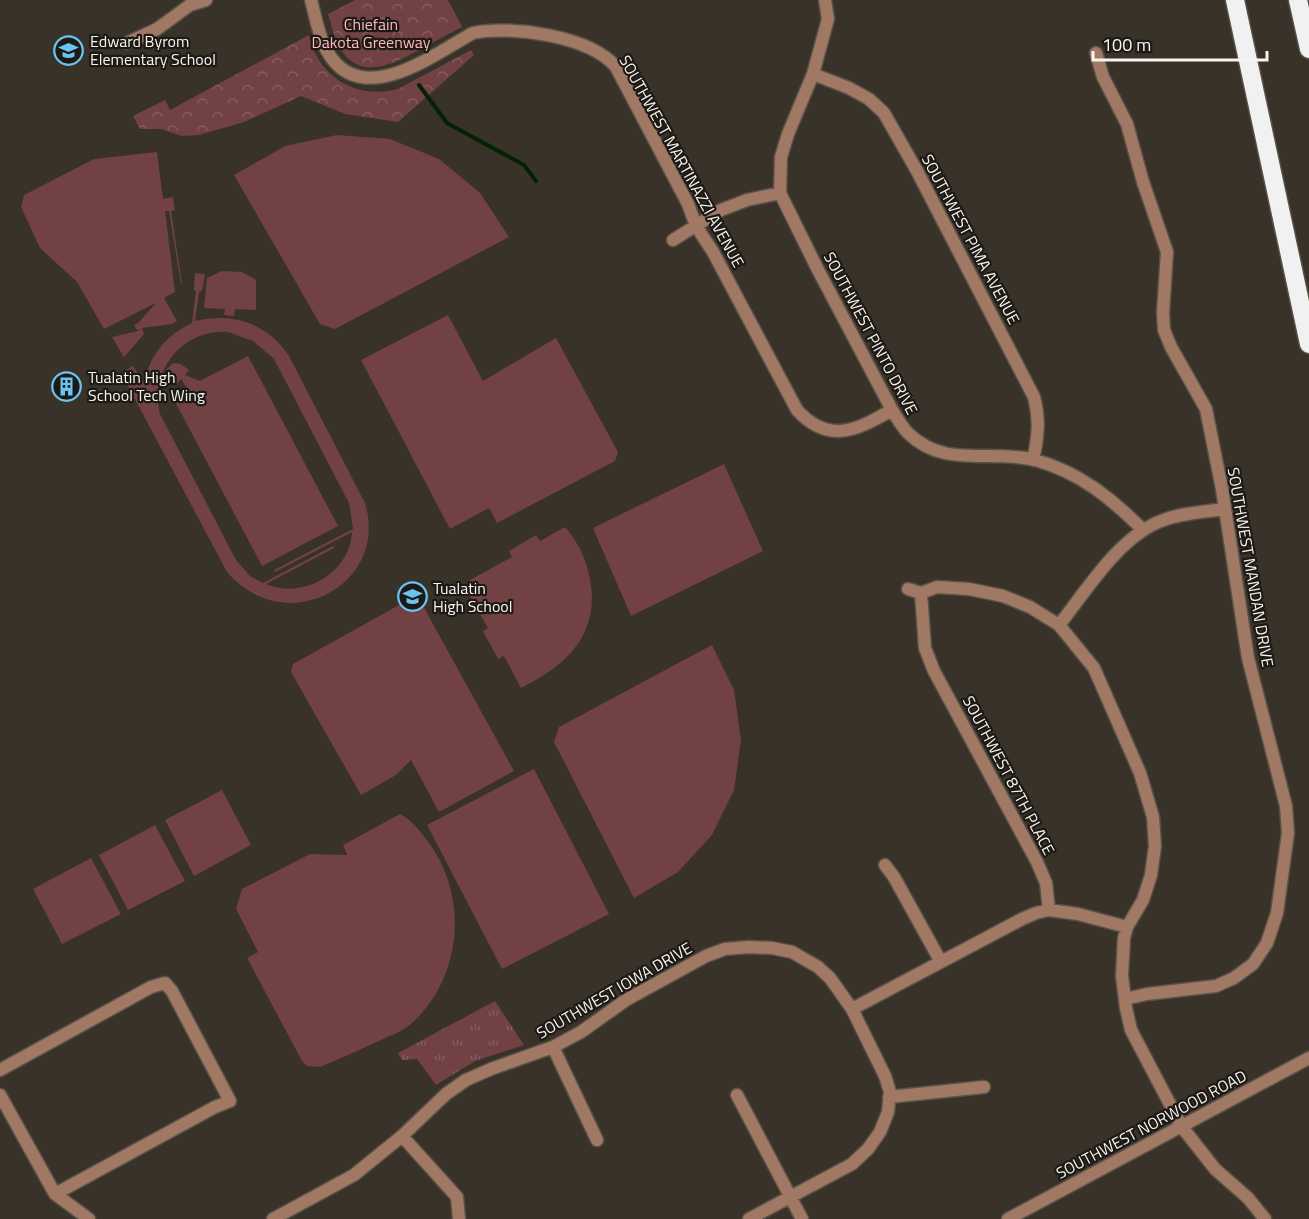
<svg xmlns="http://www.w3.org/2000/svg" width="1309" height="1219" font-family="'Titillium Web',sans-serif">
	<style>
		.grass { fill: url(#grass-tufts) }
		.park { fill: url(#park-crowns) }
		.garden { fill: #714143; fill-rule: evenodd }
		.lines { fill: none; stroke-linecap: round; stroke-linejoin: round }
		.stream { stroke: #032200; stroke-width: 4 }
		.minor-casing { stroke: #585148; stroke-width: 15 }
		.tertiary-casing { stroke: #585148; stroke-width: 15 }
		.motorway-casing { stroke: #585148; stroke-width: 21 }
		.minor { stroke: #a17863; stroke-width: 12 }
		.tertiary { stroke: #a17863; stroke-width: 12 }
		.motorway { stroke: #f1f1f1; stroke-width: 18 }
		.labels { text-anchor: middle; stroke-width: 4.5; stroke-linejoin: round; paint-order: stroke }
		.park-label { font-size: 16px; fill: #ffb8ba; stroke: #1d1a16 }
		.poi-label { font-size: 16px; fill: #f9f4ed; stroke: #1d1a16; text-anchor: start }
		.street-label { font-size: 16px; fill: #f9f4ed; stroke: #1d1a16 }
	</style>
	<defs>
		<pattern id="grass-tufts" width="24" height="20" patternUnits="userSpaceOnUse" patternTransform="scale(1.5)"><rect width="24" height="20" fill="#714143"/><path d="M3 7l-1-3M5 7V3M7 7l1-3M15 17l-1-3M17 17v-4M19 17l1-3" fill="none" stroke="#865d5e"/></pattern>
		<pattern id="park-crowns" width="20" height="18" patternUnits="userSpaceOnUse" patternTransform="scale(1.5)"><rect width="20" height="18" fill="#714143"/><path d="M2 6a3 3 0 1 1 6 0M12 15a3 3 0 1 1 6 0" fill="none" stroke="#865d5e"/></pattern>
	</defs>
	<rect width="100%" height="100%" fill="#393228"/>
	<!-- grass -->
	<path class="grass" d="M495 1001 524 1045 475 1061 436 1085 417 1059 402 1060 398 1053Z"/>
	<!-- park -->
	<path class="park" d="M355 0H448L462 27C448 34 434 42 421 49 394 63 363 82 341 50 334 40 332 26 328 14Z
		M309 35C318 77 356 100 398 89L471 50 474 55 398 122 345 114 301 96 244 122 199 135 182 136 161 129H140L133 116 165 100 170 110Z"/>
	<!-- garden -->
	<path class="garden" d="M337 135 390 139 439 159 480 193 509 237 335 329 320 324 234 175 285 146Z
		M157 152 163 199 173 197 175 210 171 211 182 284H181L169 211H165L175 292 164 298 177 321 172 324 142 328 144 334 124 357 112 337 138 331 141 329 137 330 134 325 138 323 156 303 104 329 77 282 40 248 21 207 24 195 94 159Z
		M222 271 242 272 256 280V310L235 309 234 316 224 315 225 309 204 308 207 278Z
		M195 273 205 274 202 291 199 292 195 321C233 312 267 323 289 356L365 503C390 584 287 641 227 572L121 373 133 366 144 383C150 355 166 335 192 323L196 291 194 290ZM228 332 253 341 274 359 349 503 353 529 274 570 275 572 352 532C350 573 303 600 266 584L334 548 333 546 263 583 250 576 236 560 160 414C149 371 182 329 228 332Z
		M448 315 483 381 556 338 618 452 615 461 497 523 489 508 450 529 361 360Z
		M248 356 338 526 262 566 172 396 187 388 181 379 177 384 170 379 166 370 173 363 181 364 189 370 185 375 200 381Z
		M724 464 763 551 631 616 593 528Z
		M565 527C580 544 588 563 591 585 598 637 564 667 521 688L504 656 498 659 483 631 488 628 467 591 470 580 512 557 509 551 536 535 540 541Z
		M417 595 514 771 439 812 411 760 396 775 361 795 291 672 293 664Z
		M712 645 734 690 741 740 734 790 712 835 678 872 634 898 554 742 559 727Z
		M534 769 609 914 502 969 427 825Z
		M222 790 251 845 194 876 165 820Z
		M400 814C411 819 422 833 429 843 469 897 462 979 411 1024 402 1032 389 1036 379 1041 359 1050 339 1059 320 1067L307 1066 302 1061 247 958 258 952 236 909 242 889 310 854 346 855 347 854 343 845Z
		M155 825 185 881 128 910 99 855Z
		M91 858 121 914 62 944 33 889Z"/>
	<g class="lines">
		<!-- stream -->
		<path class="stream" d="M419 85 447 123 524 165 536 181"/>
		<defs>
			<path id="minor" d="M311 0C316 19 320 44 333 60 369 105 436 53 473 33 511 25 590 36 616 67L688 204 696 226 713 252 797 410C829 445 857 430 892 410
				M825 0 828 19 813 74 788 134 781 157 780 193 817 268 892 410C897 418 902 427 908 433 944 469 991 449 1035 460 1079 472 1111 498 1142 529
				M127 43 157 29 190 5 206 0
				M1096 53 1103 77 1127 124 1143 182 1165 246 1167 252 1163 313 1164 330 1171 347 1206 409 1222 489 1248 658 1286 806 1288 833 1277 913 1267 943 1253 964 1234 978 1216 986 1147 994 1125 999
				M813 74 849 88 869 99 884 113 917 171 1034 397C1040 419 1038 438 1033 460
				M673 240 721 210 747 200 780 193
				M908 589 921 593 925 648 934 671 1037 862 1046 883 1049 910 1078 914 1127 927
				M921 593 937 587 969 589 1003 596 1030 607 1059 625 1094 668 1140 773 1153 817 1155 846 1151 875 1143 900 1127 927 1124 938 1122 976 1126 1008 1131 1030 1182 1127 1215 1169 1248 1198 1265 1219
				M1059 625C1087 590 1119 537 1161 521 1180 513 1204 512 1224 509
				M885 865 894 877 941 962
				M553 1047 597 1140
				M0 1070 151 987 165 983 172 991 230 1101 215 1107 55 1194
				M0 1095 55 1194 89 1219
				M737 1095 802 1219
				M889 1097 984 1087
				M402 1136 457 1197 459 1219
				M273 1219 354 1175 402 1136 446 1094 466 1080 491 1069 553 1047 581 1032 626 1000 706 956 725 949 749 947 772 948 792 952 818 967 830 978 852 1009
				M749 1219 852 1164 868 1149 880 1132 888 1112 890 1092 885 1076 852 1009 1022 919 1036 913 1049 910"/>
			<path id="tertiary" d="M1008 1219 1309 1058"/>
			<path id="motorway" d="M1235 0 1309 344
				M1298 0 1309 49"/>
		</defs>
		<!-- minor casing -->
		<use href="#minor" class="minor-casing"/>
		<!-- tertiary casing -->
		<use href="#tertiary" class="tertiary-casing"/>
		<!-- motorway casing -->
		<use href="#motorway" class="motorway-casing"/>
		<!-- minor -->
		<use href="#minor" class="minor"/>
		<!-- tertiary -->
		<use href="#tertiary" class="tertiary"/>
		<!-- motorway -->
		<use href="#motorway" class="motorway"/>
	</g>
	<!-- icons -->
	<defs>
		<symbol id="school-ring" viewBox="-11 -11 22 22"><circle r="9.5" fill="#1d1a16" stroke="#6bc3f2" stroke-width="1.5"/><path d="M0-5L7-2L0 1L-7-2ZM-4 1L0 2.5L4 1V4Q0 6-4 4Z" fill="#6bc3f2"/></symbol>
		<symbol id="building-ring" viewBox="-11 -11 22 22"><circle r="9.5" fill="#1d1a16" stroke="#6bc3f2" stroke-width="1.5"/><path d="M-4-6H4V6H1V3H-1V6H-4ZM-2.5-4.3h1.7v1.8h-1.7ZM.8-4.3h1.7v1.8H.8ZM-2.5-1h1.7V.8h-1.7ZM.8-1h1.7V.8H.8Z" fill="#6bc3f2"/></symbol>
	</defs>
	<g fill-rule="evenodd">
		<use href="#school-ring" x="52" y="34" width="33" height="33"/>
		<use href="#building-ring" x="50" y="370" width="33" height="33"/>
		<use href="#school-ring" x="396" y="580" width="33" height="33"/>
	</g>
	<g class="labels">
		<!-- park labels -->
		<g class="park-label">
			<text x="371" y="30">Chiefain<tspan x="371" dy="18">Dakota Greenway</tspan></text>
		</g>
		<!-- poi labels -->
		<g class="poi-label">
			<text x="90" y="47">Edward Byrom<tspan x="90" dy="18">Elementary School</tspan></text>
			<text x="88" y="383">Tualatin High<tspan x="88" dy="18">School Tech Wing</tspan></text>
			<text x="433" y="594">Tualatin<tspan x="433" dy="18">High School</tspan></text>
		</g>
		<!-- street labels -->
		<g class="street-label">
			<text transform="translate(682 161) rotate(61)" y="6">SOUTHWEST MARTINAZZI AVENUE</text>
			<text transform="translate(971 239) rotate(62)" y="6">SOUTHWEST PIMA AVENUE</text>
			<text transform="translate(871 333) rotate(62)" y="6">SOUTHWEST PINTO DRIVE</text>
			<text transform="translate(1251 567) rotate(80)" y="6">SOUTHWEST MANDAN DRIVE</text>
			<text transform="translate(1009 775) rotate(62)" y="6">SOUTHWEST 87TH PLACE</text>
			<text transform="translate(614 990) rotate(-30)" y="6">SOUTHWEST IOWA DRIVE</text>
			<text transform="translate(1151 1124) rotate(-28)" y="6">SOUTHWEST NORWOOD ROAD</text>
		</g>
	</g>
	<!-- scale -->
	<path d="M1093 51v9h174v-9" fill="none" stroke="#f9f4ed" stroke-width="3"/>
	<text x="1102" y="51" font-size="18" fill="#f9f4ed" stroke="#1d1a16" stroke-width="4.5" paint-order="stroke">100 m</text>
</svg>
